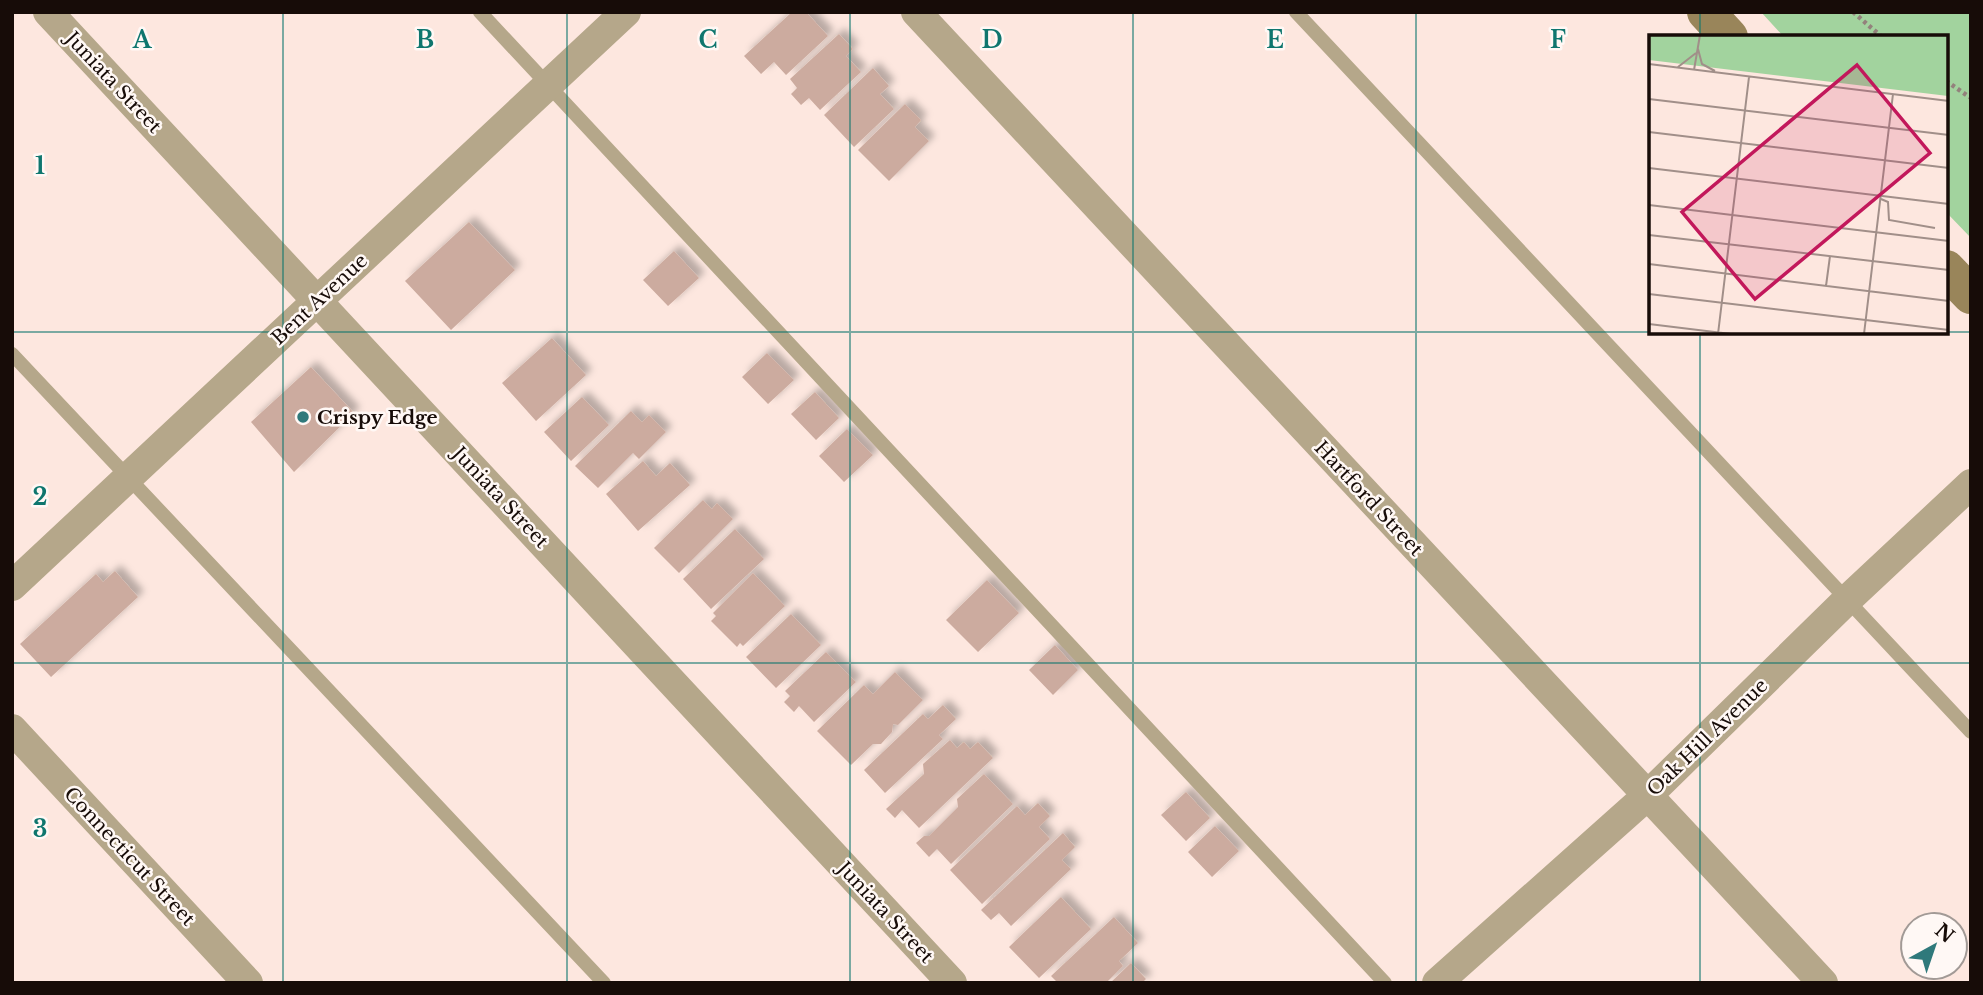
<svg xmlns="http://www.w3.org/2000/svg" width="1983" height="995" font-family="'Libre Baskerville',serif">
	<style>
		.green { fill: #a2d39e }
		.building { fill: #ccab9f; filter: url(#shadow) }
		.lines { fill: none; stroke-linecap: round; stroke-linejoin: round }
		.path { stroke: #93827c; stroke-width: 4.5; stroke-dasharray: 3.5 3.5; stroke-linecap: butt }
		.lane { stroke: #b5a78a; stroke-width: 14 }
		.street { stroke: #b5a78a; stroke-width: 30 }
		.secondary { stroke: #99855a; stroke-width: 38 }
		.grid { fill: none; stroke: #0f766e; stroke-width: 2; stroke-opacity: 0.55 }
		.poi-dot { fill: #2f797b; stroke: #fff8f5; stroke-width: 2.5 }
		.labels { text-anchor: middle; stroke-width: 5; stroke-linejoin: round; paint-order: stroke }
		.street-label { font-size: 19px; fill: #170c08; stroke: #fff8f5 }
		.poi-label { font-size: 19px; font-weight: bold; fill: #170c08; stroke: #fff8f5; text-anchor: start }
		.inset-road { fill: none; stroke: #a18f89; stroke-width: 2 }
		.view { fill: #c2185b; fill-opacity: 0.15; stroke: #c2185b; stroke-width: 3.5 }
		.inset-edge { fill: none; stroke: #170c08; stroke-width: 3.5 }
		.grid-label { font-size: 23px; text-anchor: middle; font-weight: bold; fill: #0f766e; stroke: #fff8f5; stroke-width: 5; stroke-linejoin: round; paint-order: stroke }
	</style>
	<defs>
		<filter id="shadow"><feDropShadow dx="6" dy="-6" stdDeviation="3.5" flood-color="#0004"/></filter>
	</defs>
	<rect width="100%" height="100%" fill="#fde7df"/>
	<!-- green -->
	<path class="green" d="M1761 12H1971V238L1946 212V37H1784Z"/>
	<!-- building -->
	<path class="building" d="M792 12H806L828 36 786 75 774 62 761 74 744 56Z
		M839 34 853 49 846 56 861 72 820 110 809 98 801 105 791 94 797 88 790 79Z
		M873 68 889 86 880 94 894 109 854 147 824 115Z
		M905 104 921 120 915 127 929 141 889 181 858 150Z
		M469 222 515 270 451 330 405 281Z
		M674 251 699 278 668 306 643 280Z
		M552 338 586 375 536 421 502 383Z
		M767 353 794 380 768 404 742 377Z
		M311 367 354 413 294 472 251 422Z
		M815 392 839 418 816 440 791 414Z
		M582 397 609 425 571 461 544 432Z
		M631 411 642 422 649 415 666 432 639 459 633 453 598 488 575 466Z
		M847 429 873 455 844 482 819 456Z
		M643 461 656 476 670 463 690 485 638 531 606 494Z
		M703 500 712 509 717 503 733 519 679 573 654 548Z
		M735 529 764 559 711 609 683 579Z
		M115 571 138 597 51 677 20 644 96 574 103 582Z
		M753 573 785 606 743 646 740 643 737 647 711 621 716 616 713 613Z
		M987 580 1019 613 978 652 946 620Z
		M791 614 821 645 776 688 746 657Z
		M1055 645 1078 670 1053 695 1029 670Z
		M826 652 856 682 814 722 799 706 794 712 784 702 790 696 785 691Z
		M895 672 923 700 898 725 893 724 892 732 881 744H873L851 765 817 731 864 685 873 694Z
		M943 705 956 719 939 735 943 739 885 793 864 770 923 714 928 719Z
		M950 740 957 748 964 742 970 749 978 742 993 758 919 828 902 810 895 818 886 809 924 774 923 764Z
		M984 774 1013 804 951 864 937 849 929 857 916 843 924 836H929L958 807 957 799Z
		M1186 792 1210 818 1186 841 1161 815Z
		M1038 803 1050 816 1039 827 1050 839 982 904 950 870 1017 806 1025 815Z
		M1215 826 1239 851 1212 877 1188 852Z
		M1063 833 1075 847 1062 860 1071 869 1011 926 999 913 991 920 981 910Z
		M1061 897 1091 929 1039 978 1009 947Z
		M1114 917 1138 943 1119 961 1123 966 1106 983H1058L1051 976Z
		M1131 963 1146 979 1142 983H1110Z"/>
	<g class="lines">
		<!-- path -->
		<path class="path" d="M1853 12 1882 37
			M1946 81 1971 98"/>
		<!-- lane -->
		<path class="lane" d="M480 12 1385 983
			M1296 12 1971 732
			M12 354 604 983"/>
		<!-- street -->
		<path class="street" d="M48 12 952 983
			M916 12 1823 983
			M12 586 626 12
			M12 729 248 983
			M1437 983 1648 795 1847 600 1971 484"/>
		<!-- secondary -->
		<path class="secondary" d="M1706 12 1729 37
			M1946 269 1971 295"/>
	</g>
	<!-- grid -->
	<path class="grid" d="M283 12V983M567 12V983M850 12V983M1133 12V983M1416 12V983M1700 12V37M12 332H1650M1700 332V983M1946 332H1971M12 663H1971"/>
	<!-- markers -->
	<circle class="poi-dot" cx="303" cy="417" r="7"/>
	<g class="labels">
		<!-- street labels -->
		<g class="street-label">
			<text transform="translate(114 82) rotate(47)" y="7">Juniata Street</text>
			<text transform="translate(319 299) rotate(-43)" y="7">Bent Avenue</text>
			<text transform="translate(501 497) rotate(47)" y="7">Juniata Street</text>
			<text transform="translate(1369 498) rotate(47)" y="7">Hartford Street</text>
			<text transform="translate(1707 737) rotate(-44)" y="7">Oak Hill Avenue</text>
			<text transform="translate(130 856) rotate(47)" y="7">Connecticut Street</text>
			<text transform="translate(886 912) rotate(47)" y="7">Juniata Street</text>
		</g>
		<!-- poi labels -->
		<g class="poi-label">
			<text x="317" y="424">Crispy Edge</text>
		</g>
	</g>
	<!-- overview -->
	<g transform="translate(1649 35)">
		<rect width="299" height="299" fill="#fde7df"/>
		<path d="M0 0H299V61L0 25Z" fill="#a2d39e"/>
		<path class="inset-road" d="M49 14 53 29 66 36M0 29 300 66M29 32 47 18M45 35 51 0M0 64 300 100M0 97 300 133M0 133 300 169M232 164 239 167 240 185 286 193M0 170 300 206M0 200 300 235M0 229 300 266M177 251 181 221M0 259 300 295M0 289 82 299M69 299 100 42M215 299 244 59"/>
		<path class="view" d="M208 30 281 118 106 264 33 177Z"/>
		<rect width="299" height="299" class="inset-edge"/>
	</g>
	<g class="grid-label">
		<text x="142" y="48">A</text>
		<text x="425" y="48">B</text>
		<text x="708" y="48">C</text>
		<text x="992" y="48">D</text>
		<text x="1275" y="48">E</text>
		<text x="1558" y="48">F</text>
		<text x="40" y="174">1</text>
		<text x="40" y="505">2</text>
		<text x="40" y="837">3</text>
	</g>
	<!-- border -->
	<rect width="1983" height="995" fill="none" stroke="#170c08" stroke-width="28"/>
	<!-- north arrow -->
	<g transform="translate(1934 946) rotate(40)"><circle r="33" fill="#fff8f5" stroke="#a29a96" stroke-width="2"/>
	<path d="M0-5L12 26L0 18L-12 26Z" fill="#2f797b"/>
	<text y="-10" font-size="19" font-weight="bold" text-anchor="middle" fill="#170c08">N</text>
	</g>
</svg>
